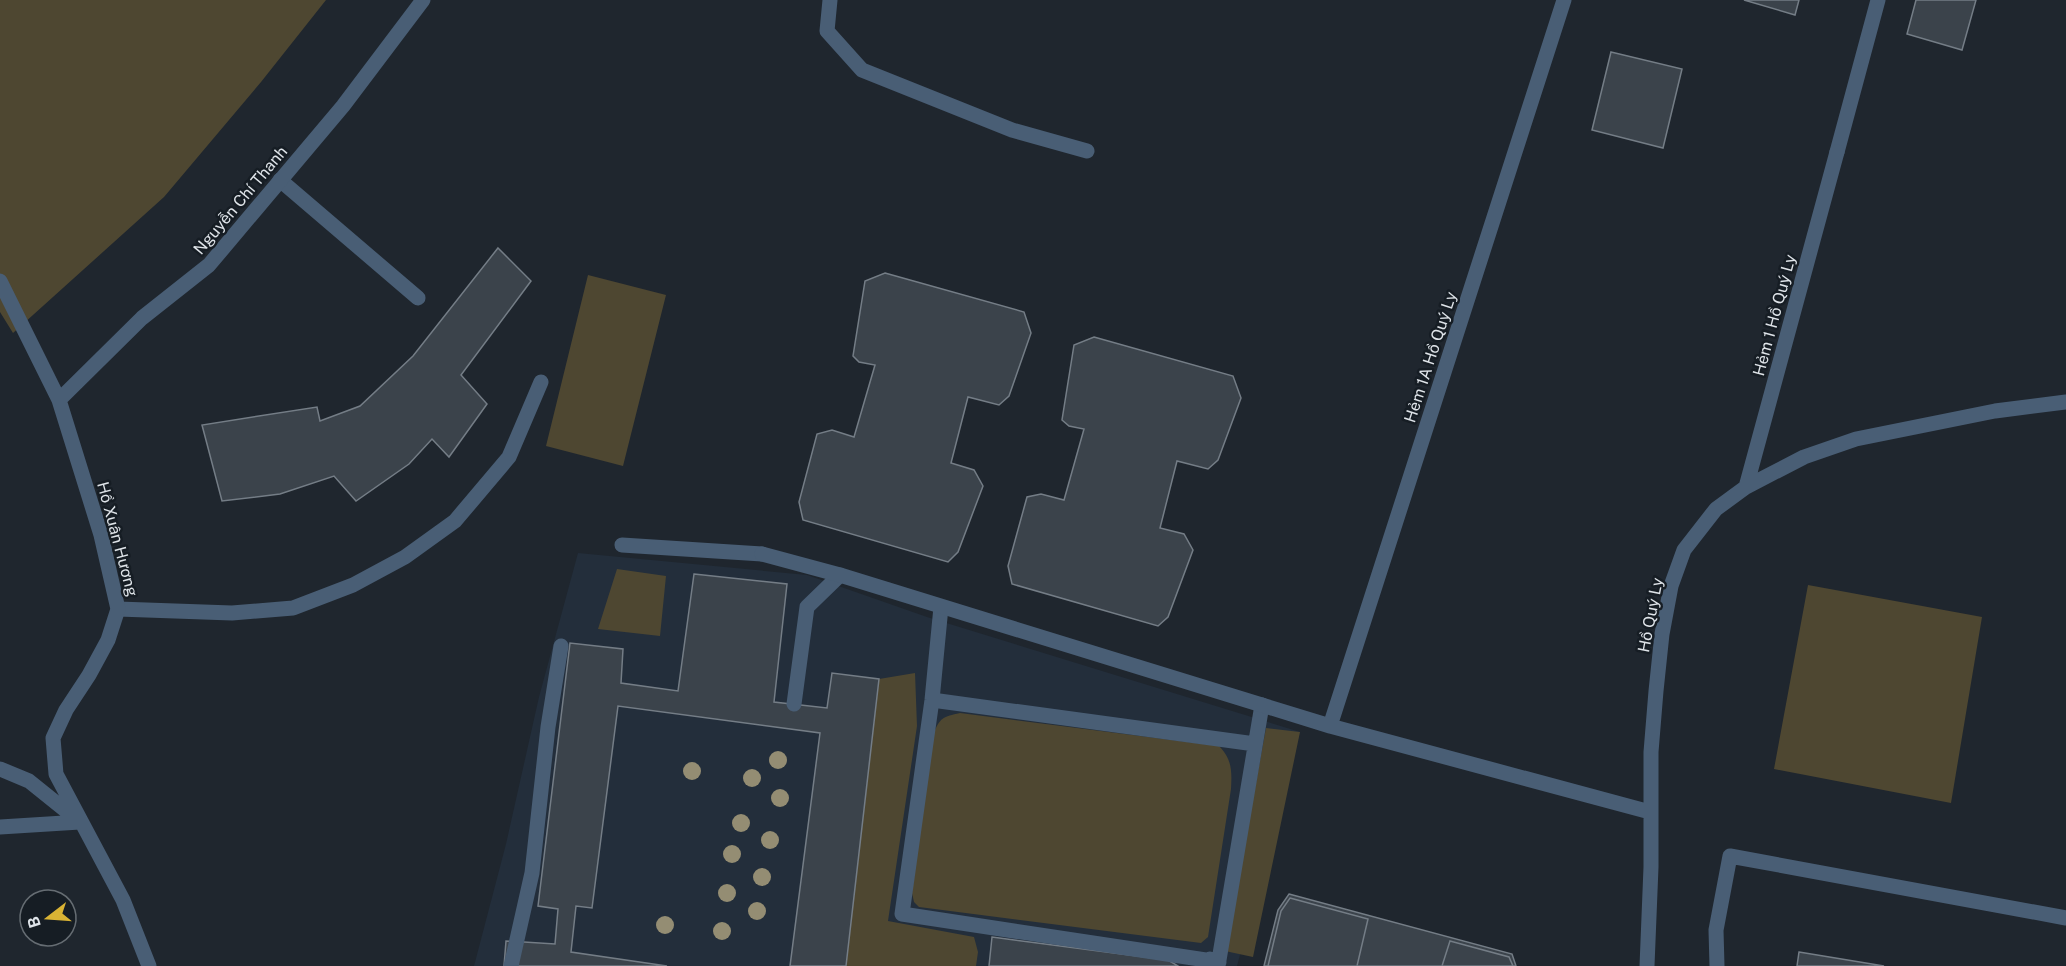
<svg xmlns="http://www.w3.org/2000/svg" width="2066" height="966" font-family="'Public Sans',sans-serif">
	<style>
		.built { fill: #232e3b }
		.green { fill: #4e4731 }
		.building { fill: #3b434b; stroke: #747d86; stroke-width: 1.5 }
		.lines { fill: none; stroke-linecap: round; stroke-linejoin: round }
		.service { stroke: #495e75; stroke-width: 15 }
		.minor { stroke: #495e75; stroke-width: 15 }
		.tree { fill: #948d73 }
		.labels { text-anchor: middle; stroke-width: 5; stroke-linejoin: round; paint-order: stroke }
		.street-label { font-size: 16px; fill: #dfe4e9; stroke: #161d24 }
	</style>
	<rect width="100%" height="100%" fill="#1f262e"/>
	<!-- built -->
	<path class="built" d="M578 553 807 575 927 617 1300 732 1237 966H474L506 844 539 697Z"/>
	<!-- green -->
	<path class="green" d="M0 0H326L261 82 164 197 13 333 0 312Z
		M588 275 666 295 623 466 546 446Z
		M617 569 666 576 660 636 598 629Z
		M1808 585 1982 617 1951 803 1774 769Z
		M915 673 917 726 888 921 974 937 978 952 976 966H846L879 679Z
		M960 713 1219 746C1232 759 1232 771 1231 789L1208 937 1201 943 919 907 914 902 912 893 933 735C940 717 943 717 960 713Z
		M1266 728 1300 732 1253 957 1225 951Z"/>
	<!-- building -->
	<path class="building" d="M1744 0H1799L1795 15Z
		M1916 0H1976L1962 50 1907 34Z
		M1611 52 1682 69 1663 148 1592 130Z
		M498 248 531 281 461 375 487 404 449 457 432 439 409 464 356 501 334 476 280 494 222 501 202 425 317 407 320 421 360 406 413 356Z
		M885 273 1024 312 1031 333 1009 396 999 405 968 397 951 463 974 470 983 486 958 552 948 562 803 520 799 502 817 434 832 430 854 437 875 365 859 362 853 356 865 281Z
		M1094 337 1233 376 1241 398 1218 460 1208 469 1177 461 1160 528 1184 534 1193 550 1168 617 1158 626 1012 584 1008 566 1027 497 1041 494 1064 500 1084 429 1069 426 1062 420 1074 345Z
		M694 574 787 584 774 702 827 708 832 673 879 679 846 966H790L820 733 618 706 592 908 576 906 571 952 667 966H504L506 941 555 944 558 909 538 906 570 643 623 649 621 683 678 691Z
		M1289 894 1512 954 1516 966H1264L1278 910Z
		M1290 898 1368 919 1357 966H1268L1281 911Z
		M992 937 1168 960 1178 966H989Z
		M1450 941 1509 957 1513 966H1442Z
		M1799 952 1884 966H1797Z"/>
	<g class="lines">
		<!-- service -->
		<path class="service" d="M830 0 827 31 862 70 1012 130 1087 151
			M1837 152 1878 0
			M280 180 418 298
			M622 545 762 554
			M941 607 932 700 902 914 1219 962 1210 959
			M118 609 232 613 293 608 353 585 405 557 455 521 509 457 541 382
			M932 700 1255 744
			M794 704 807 607 840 575
			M511 966 532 873 548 727 561 646
			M1218 966 1262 705
			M1717 966 1716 930 1730 856 2066 918"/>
		<!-- minor -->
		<path class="minor" d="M0 281 59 400 101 535 118 609 108 640 89 675 66 710 53 738 56 774 123 900 149 966
			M59 400 142 318 209 265 343 106 423 0
			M1746 487 1837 152
			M762 554 840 575 1330 726 1650 812
			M1330 726 1564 0
			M0 769 29 781 75 818
			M0 827 80 822
			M1647 966 1651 867V752L1656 691 1662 634 1671 586 1684 550 1716 509 1746 487 1804 457 1856 439 1995 411 2066 402"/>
	</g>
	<!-- trees -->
	<g class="tree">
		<circle cx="778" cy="760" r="9"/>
		<circle cx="692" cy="771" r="9"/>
		<circle cx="752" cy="778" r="9"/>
		<circle cx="780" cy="798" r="9"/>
		<circle cx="741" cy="823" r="9"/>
		<circle cx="770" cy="840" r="9"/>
		<circle cx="732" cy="854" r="9"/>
		<circle cx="762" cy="877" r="9"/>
		<circle cx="727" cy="893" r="9"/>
		<circle cx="757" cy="911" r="9"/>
		<circle cx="665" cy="925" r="9"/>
		<circle cx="722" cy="931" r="9"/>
	</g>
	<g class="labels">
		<!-- street labels -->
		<g class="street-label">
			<text transform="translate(240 200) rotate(-50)" y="6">Nguyễn Chí Thanh</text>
			<text transform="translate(1774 315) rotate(-75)" y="6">Hẻm 1 Hồ Quý Ly</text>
			<text transform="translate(1430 357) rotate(-72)" y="6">Hẻm 1A Hồ Quý Ly</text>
			<text transform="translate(118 539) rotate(75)" y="6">Hồ Xuân Hương</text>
			<text transform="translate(1650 615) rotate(-79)" y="6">Hồ Quý Ly</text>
		</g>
	</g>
	<!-- north arrow -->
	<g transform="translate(48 918) rotate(253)"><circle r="28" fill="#161d24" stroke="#666d73" stroke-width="1.5"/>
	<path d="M0-4.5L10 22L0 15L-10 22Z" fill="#d9b334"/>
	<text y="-9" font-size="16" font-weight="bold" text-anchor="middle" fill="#dfe4e9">B</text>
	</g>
</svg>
